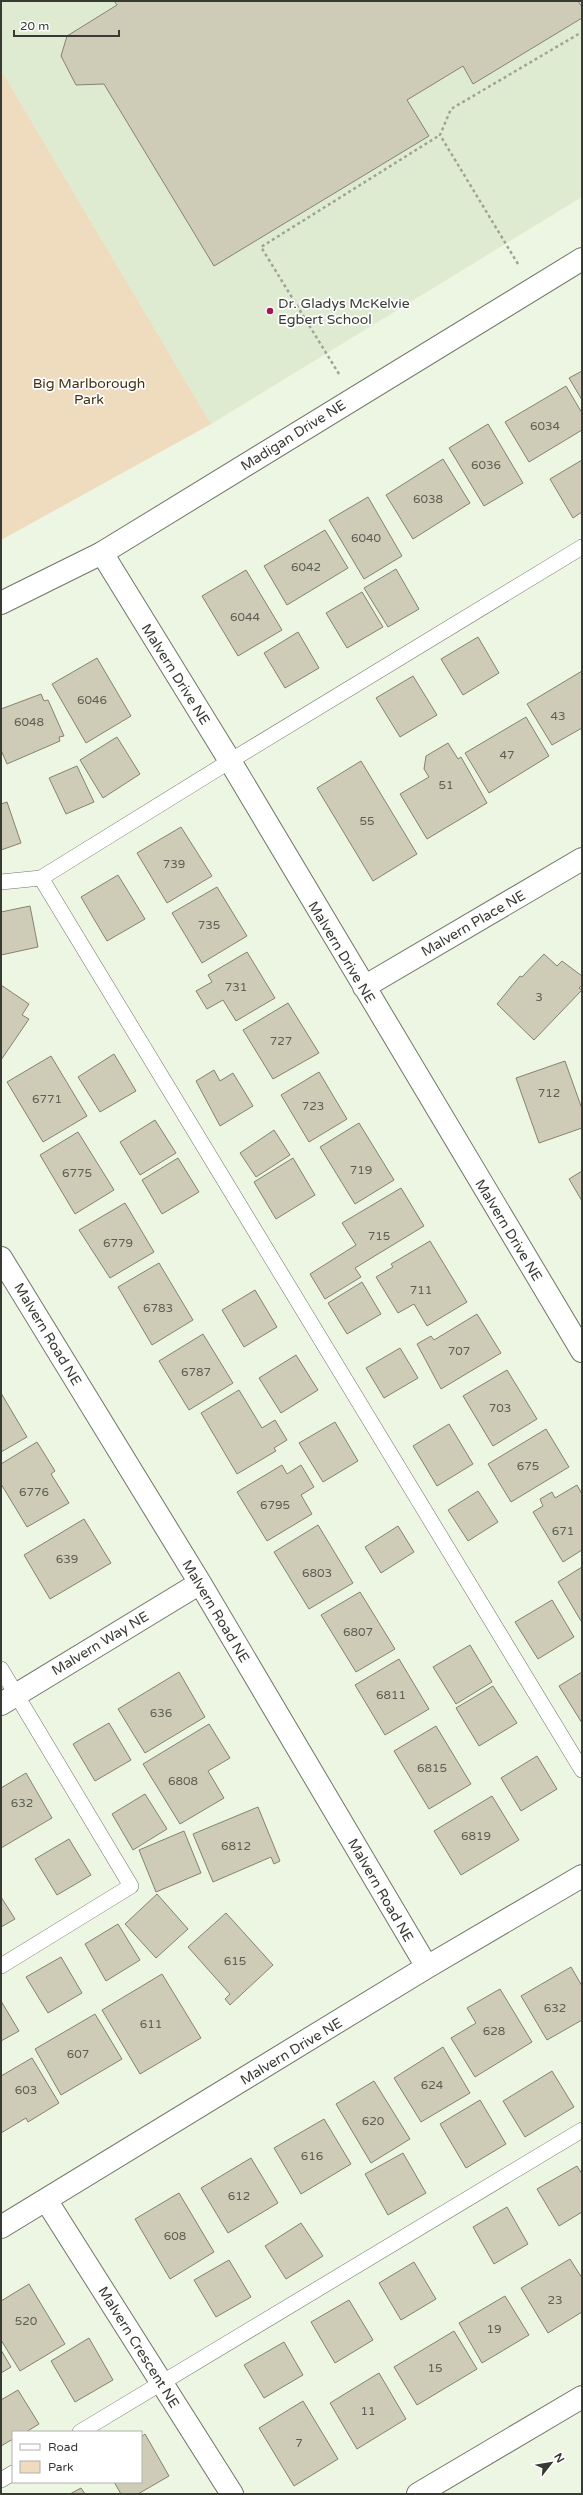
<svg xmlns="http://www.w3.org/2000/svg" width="583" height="2495" font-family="'Varela Round',sans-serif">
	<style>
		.built { fill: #dfebd1 }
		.green { fill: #efdbbd }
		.building { fill: #ceccb7; stroke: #858370 }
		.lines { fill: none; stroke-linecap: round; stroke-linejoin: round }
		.service-casing { stroke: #6f7866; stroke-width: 16 }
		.minor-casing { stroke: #6f7866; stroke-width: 24 }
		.tertiary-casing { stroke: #6f7866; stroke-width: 24 }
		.path { stroke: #9da496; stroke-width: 2.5; stroke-dasharray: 3 3; stroke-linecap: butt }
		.service { stroke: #fff; stroke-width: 15 }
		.minor { stroke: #fff; stroke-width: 22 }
		.tertiary { stroke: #fff; stroke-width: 22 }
		.poi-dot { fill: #a61451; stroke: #fff; stroke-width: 1.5 }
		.labels { text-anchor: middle; stroke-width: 3.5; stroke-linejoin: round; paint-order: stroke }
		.number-label { font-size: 12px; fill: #5d5f54 }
		.poi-label { font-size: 14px; fill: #373b33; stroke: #fff; text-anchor: start }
		.park-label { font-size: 14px; fill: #443110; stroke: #fff }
		.street-label { font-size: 14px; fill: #373b33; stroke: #fff }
	</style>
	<rect width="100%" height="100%" fill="#ecf6e2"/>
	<!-- built -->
	<path class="built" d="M1 1H582V197L211 424 1 70Z"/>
	<!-- green -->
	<path class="green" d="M1 70 211 424 1 540Z"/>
	<!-- building -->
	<path class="building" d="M114 1H578L582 7V18L473 84 463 66 407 100 429 136 214 266 104 84 76 85 61 56 67 36 117 5Z
		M582 371V400L569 378Z
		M566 386 582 413V430L529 462 505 422Z
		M488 424 523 483 484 506 449 448Z
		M443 459 470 503 413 539 386 495Z
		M582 460V512L573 518 550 479Z
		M368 497 402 556 364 579 329 520Z
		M325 530 348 568 287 605 264 566Z
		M396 569 419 609 388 627 364 588Z
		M246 570 282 630 238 656 202 596Z
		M362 592 383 627 347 648 326 613Z
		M298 632 319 668 285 688 264 653Z
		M478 637 499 673 463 695 441 659Z
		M97 658 131 716 86 743 52 684Z
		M582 671V728L552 745 527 704Z
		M413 676 437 715 400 737 376 698Z
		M41 694 44 701 48 700 64 736 59 737 60 741 7 764 1 750V709Z
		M526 717 549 756 489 793 465 753Z
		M117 737 140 774 103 798 80 760Z
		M448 743 458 759 461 757 487 803 427 839 400 794 429 777 424 769 426 756Z
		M361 761 417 854 373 881 317 788Z
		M77 766 94 802 66 814 49 778Z
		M7 802 21 843 1 850V804Z
		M181 827 212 876 167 903 137 853Z
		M118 875 145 919 107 941 81 897Z
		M217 887 247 936 202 963 172 913Z
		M30 906 38 947 1 955V912Z
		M247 952 275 998 236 1021 223 1000 207 1009 196 991 212 982 208 975Z
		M544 954 557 966 562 961 582 976V985L579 988 582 990 534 1040 497 1004 520 976 522 977Z
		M1 985 29 1004 22 1015 29 1019 1 1060Z
		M288 1003 319 1053 273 1079 243 1030Z
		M114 1054 136 1091 100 1112 78 1077Z
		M51 1056 87 1116 43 1142 7 1082Z
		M565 1061 582 1109V1128L539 1143 516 1078Z
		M214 1070 220 1081 233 1073 253 1106 220 1126 196 1081Z
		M319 1072 347 1119 309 1142 281 1095Z
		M155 1120 176 1153 140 1175 120 1142Z
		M359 1123 394 1180 355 1204 320 1147Z
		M274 1130 290 1155 256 1177 240 1153Z
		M78 1132 114 1190 75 1214 40 1155Z
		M178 1158 199 1192 162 1214 142 1180Z
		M293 1158 315 1195 276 1219 254 1182Z
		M582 1171V1201L569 1179Z
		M401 1188 424 1226 355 1268 361 1277 325 1299 310 1274 356 1245 342 1223Z
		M125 1203 154 1252 110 1278 79 1230Z
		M430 1241 467 1302 427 1326 414 1304 398 1313 376 1277 393 1267 391 1264Z
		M159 1263 193 1320 152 1345 118 1287Z
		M362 1282 381 1314 347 1334 328 1303Z
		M255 1290 277 1327 244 1347 222 1310Z
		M477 1314 501 1353 441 1389 417 1344 431 1336 434 1340Z
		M203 1334 233 1383 189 1410 159 1361Z
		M400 1348 418 1378 384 1398 366 1368Z
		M296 1355 318 1390 281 1413 259 1378Z
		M507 1370 537 1419 493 1446 463 1396Z
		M239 1390 262 1428 275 1420 287 1440 274 1448 276 1451 237 1474 201 1413Z
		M1 1393 27 1437 1 1452Z
		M335 1422 358 1461 323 1482 299 1443Z
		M449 1424 473 1464 437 1486 413 1446Z
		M546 1429 569 1467 511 1502 488 1464Z
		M37 1442 55 1471 51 1474 69 1503 27 1527 1 1484V1464Z
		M282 1465 287 1474 301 1465 314 1487 301 1495 312 1514 267 1541 237 1492Z
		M577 1485 582 1494V1550L563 1562 533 1512 543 1506 540 1499 552 1492 555 1498Z
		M478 1491 498 1522 468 1541 448 1510Z
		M84 1519 111 1563 50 1599 24 1555Z
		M318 1525 353 1583 309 1609 274 1552Z
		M398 1526 414 1552 381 1573 365 1547Z
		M582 1567V1620L581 1621 558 1582Z
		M360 1592 395 1649 356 1672 321 1615Z
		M552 1600 574 1637 538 1659 515 1622Z
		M470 1645 492 1682 456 1704 433 1667Z
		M399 1659 429 1709 385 1735 355 1685Z
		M179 1672 205 1717 145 1753 118 1709Z
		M582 1672V1723L559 1686Z
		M493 1686 517 1723 479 1746 456 1708Z
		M109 1723 131 1760 95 1781 73 1744Z
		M209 1724 230 1758 208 1771 224 1798 180 1824 143 1764Z
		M436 1726 471 1784 429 1809 394 1751Z
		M537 1756 557 1789 521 1811 501 1778Z
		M26 1773 52 1818 1 1848V1788Z
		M145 1794 167 1829 133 1850 112 1814Z
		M492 1796 519 1840 461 1875 434 1831Z
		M258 1807 280 1861 274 1864 271 1857 213 1882 193 1834Z
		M184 1831 201 1873 156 1892 139 1850Z
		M69 1839 91 1875 57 1895 35 1859Z
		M157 1894 188 1929 156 1958 125 1924Z
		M1 1897 15 1919 1 1927Z
		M226 1913 273 1965 230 2005 225 1999 230 1994 188 1947Z
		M118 1924 140 1960 106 1981 85 1944Z
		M61 1957 82 1993 48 2013 26 1977Z
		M571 1967 582 1986V2020L547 2040 521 1996Z
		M162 1974 201 2038 140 2074 102 2010Z
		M500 1989 532 2042 475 2077 451 2038 476 2023 467 2008Z
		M1 2001 19 2031 1 2041Z
		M95 2014 122 2059 61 2095 35 2049Z
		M443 2047 470 2093 421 2122 394 2078Z
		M32 2058 59 2103 28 2122 26 2118 1 2133V2076Z
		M552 2071 574 2107 525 2137 503 2101Z
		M374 2081 410 2139 371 2163 336 2104Z
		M480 2100 506 2144 466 2168 440 2124Z
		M324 2119 351 2164 301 2194 274 2148Z
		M403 2153 426 2193 388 2215 365 2174Z
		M251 2158 278 2203 228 2233 201 2188Z
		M577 2166 582 2174V2212L559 2226 537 2189Z
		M179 2193 214 2252 170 2279 135 2219Z
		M507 2207 528 2244 494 2264 473 2227Z
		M301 2223 323 2256 286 2279 265 2246Z
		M570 2259 582 2278V2312L548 2333 521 2288Z
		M229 2260 251 2297 216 2317 194 2280Z
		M414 2262 436 2299 401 2320 379 2283Z
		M29 2284 65 2344 20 2371 1 2340V2301Z
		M505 2296 529 2335 482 2363 459 2323Z
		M349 2300 373 2340 335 2363 311 2322Z
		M454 2331 477 2369 417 2405 394 2367Z
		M89 2338 113 2380 75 2402 51 2361Z
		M284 2342 303 2375 264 2398 244 2365Z
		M1 2350 11 2367 1 2373Z
		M379 2373 406 2419 357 2449 330 2403Z
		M18 2390 39 2424 26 2432H13V2439L1 2446V2400Z
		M303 2401 338 2459 294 2486 259 2428Z
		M145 2434 169 2476 138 2494H121L114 2482H141V2437Z
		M81 2488 85 2494H70Z"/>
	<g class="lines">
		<defs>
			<path id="service" d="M41 878 582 1770
				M1 882 41 878 230 761 582 547
				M1 1669 131 1886 1 1966
				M80 2432 582 2130
				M1 2480 13 2473"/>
			<path id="minor" d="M102 553 230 761 582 1351
				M364 987 582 859
				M1 1258 200 1583 427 1967
				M1 1704 200 1583
				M46 2200 232 2494
				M1 2227 427 1967 582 1876
				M418 2494 582 2397"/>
			<path id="tertiary" d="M1 603 102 553 582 259"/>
		</defs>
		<!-- service casing -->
		<use href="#service" class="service-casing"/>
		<!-- minor casing -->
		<use href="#minor" class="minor-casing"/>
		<!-- tertiary casing -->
		<use href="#tertiary" class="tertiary-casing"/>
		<!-- path -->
		<path class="path" d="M518 264 440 135 451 109 582 32
			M339 374 261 247 440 135"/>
		<!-- service -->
		<use href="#service" class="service"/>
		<!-- minor -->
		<use href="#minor" class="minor"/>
		<!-- tertiary -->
		<use href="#tertiary" class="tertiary"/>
	</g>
	<!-- markers -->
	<circle class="poi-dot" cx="270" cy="311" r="4"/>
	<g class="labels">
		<!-- number labels -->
		<g class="number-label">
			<text x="545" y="430">6034</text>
			<text x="486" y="469">6036</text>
			<text x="428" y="503">6038</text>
			<text x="366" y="542">6040</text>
			<text x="306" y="571">6042</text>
			<text x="245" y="621">6044</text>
			<text x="92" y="704">6046</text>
			<text x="558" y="720">43</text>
			<text x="29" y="726">6048</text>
			<text x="507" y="759">47</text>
			<text x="446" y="789">51</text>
			<text x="367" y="825">55</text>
			<text x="174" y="868">739</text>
			<text x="209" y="929">735</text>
			<text x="236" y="991">731</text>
			<text x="539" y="1001">3</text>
			<text x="281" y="1045">727</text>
			<text x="549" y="1097">712</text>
			<text x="47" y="1103">6771</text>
			<text x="313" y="1110">723</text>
			<text x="361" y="1174">719</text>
			<text x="77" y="1177">6775</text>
			<text x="379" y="1240">715</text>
			<text x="118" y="1247">6779</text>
			<text x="421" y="1294">711</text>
			<text x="158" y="1312">6783</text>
			<text x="459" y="1355">707</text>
			<text x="196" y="1376">6787</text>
			<text x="500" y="1412">703</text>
			<text x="528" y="1470">675</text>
			<text x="34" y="1496">6776</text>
			<text x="275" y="1509">6795</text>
			<text x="563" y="1535">671</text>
			<text x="67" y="1563">639</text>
			<text x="317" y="1577">6803</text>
			<text x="358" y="1636">6807</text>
			<text x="391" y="1699">6811</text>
			<text x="161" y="1717">636</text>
			<text x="432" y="1772">6815</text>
			<text x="183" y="1785">6808</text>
			<text x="22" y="1807">632</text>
			<text x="476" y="1840">6819</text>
			<text x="236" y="1850">6812</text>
			<text x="235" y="1965">615</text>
			<text x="555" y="2012">632</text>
			<text x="151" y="2028">611</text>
			<text x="494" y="2035">628</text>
			<text x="78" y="2058">607</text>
			<text x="432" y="2089">624</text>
			<text x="26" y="2094">603</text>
			<text x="373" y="2125">620</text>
			<text x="312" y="2160">616</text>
			<text x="239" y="2200">612</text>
			<text x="175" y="2240">608</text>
			<text x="555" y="2304">23</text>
			<text x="26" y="2325">520</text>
			<text x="494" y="2333">19</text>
			<text x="435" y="2372">15</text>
			<text x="368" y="2415">11</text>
			<text x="299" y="2447">7</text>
		</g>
		<!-- poi labels -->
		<g class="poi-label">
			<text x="278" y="308">Dr. Gladys McKelvie<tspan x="278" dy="16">Egbert School</tspan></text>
		</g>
		<!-- park labels -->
		<g class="park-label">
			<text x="89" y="388">Big Marlborough<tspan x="89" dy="16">Park</tspan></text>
		</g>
		<!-- street labels -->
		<g class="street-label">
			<text transform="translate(293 435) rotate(-32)" y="5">Madigan Drive NE</text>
			<text transform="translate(176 674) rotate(58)" y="5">Malvern Drive NE</text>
			<text transform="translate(473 923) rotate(-30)" y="5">Malvern Place NE</text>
			<text transform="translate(342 952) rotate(59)" y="5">Malvern Drive NE</text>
			<text transform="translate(509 1230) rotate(59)" y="5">Malvern Drive NE</text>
			<text transform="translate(48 1334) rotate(59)" y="5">Malvern Road NE</text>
			<text transform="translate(216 1611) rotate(59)" y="5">Malvern Road NE</text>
			<text transform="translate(100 1643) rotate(-31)" y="5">Malvern Way NE</text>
			<text transform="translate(381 1890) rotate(60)" y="5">Malvern Road NE</text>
			<text transform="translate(291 2051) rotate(-31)" y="5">Malvern Drive NE</text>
			<text transform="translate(139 2347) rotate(58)" y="5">Malvern Crescent NE</text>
		</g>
	</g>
	<!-- border -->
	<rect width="583" height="2495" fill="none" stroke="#373b33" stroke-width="4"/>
	<!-- legend -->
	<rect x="12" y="2431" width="130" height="52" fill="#ffffff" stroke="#afb1ad"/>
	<rect x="20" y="2444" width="20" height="6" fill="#ffffff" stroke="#afb1ad"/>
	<text x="48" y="2451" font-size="12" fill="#373b33">Road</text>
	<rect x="20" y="2461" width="20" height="12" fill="#efdbbd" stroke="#afb1ad"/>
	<text x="48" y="2471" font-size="12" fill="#373b33">Park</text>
	<!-- north arrow -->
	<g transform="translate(551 2463) rotate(59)" stroke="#ffffff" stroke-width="3" paint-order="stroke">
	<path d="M0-3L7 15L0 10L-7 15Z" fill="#373b33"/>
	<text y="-6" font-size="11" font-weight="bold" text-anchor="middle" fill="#373b33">N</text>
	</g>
	<!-- scale -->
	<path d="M14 30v6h105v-6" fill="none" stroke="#373b33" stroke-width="2"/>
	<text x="20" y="30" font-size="12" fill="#373b33" stroke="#ffffff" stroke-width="3" paint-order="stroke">20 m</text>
</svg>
